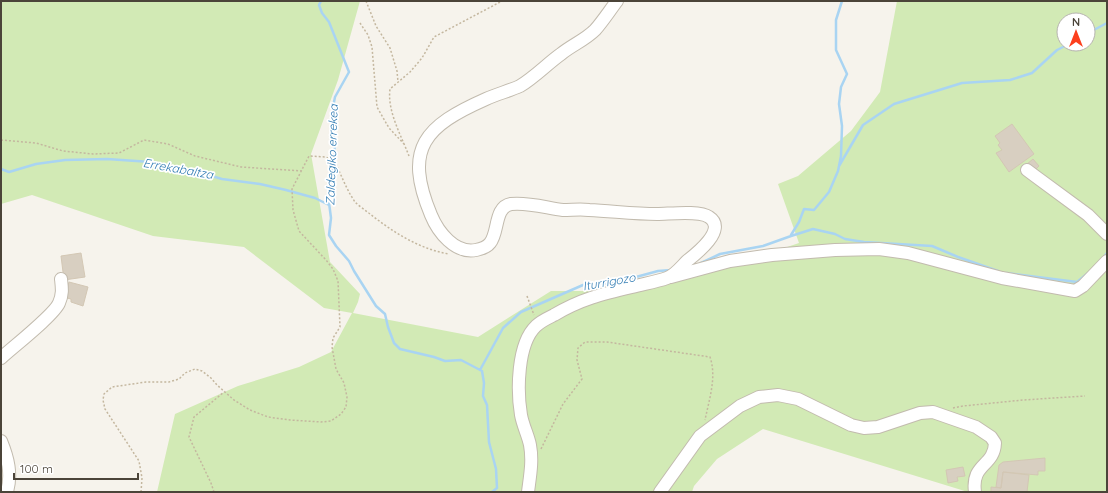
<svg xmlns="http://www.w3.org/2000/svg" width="1108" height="493" font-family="Quicksand,sans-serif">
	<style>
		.green { fill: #d2eab5; fill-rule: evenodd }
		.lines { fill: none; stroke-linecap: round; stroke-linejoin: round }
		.stream { stroke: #a9d4f2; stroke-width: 2.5 }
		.building { fill: #d8cfc1; stroke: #d3c7b4 }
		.minor-casing { stroke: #c2bbae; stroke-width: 14 }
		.path { stroke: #c4b79f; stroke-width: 1.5; stroke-dasharray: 2 2; stroke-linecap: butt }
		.minor { stroke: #fff; stroke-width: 12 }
		.labels { text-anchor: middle; stroke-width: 3.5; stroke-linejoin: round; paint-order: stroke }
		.water-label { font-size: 12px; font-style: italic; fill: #2e7ab2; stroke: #fff }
	</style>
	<rect width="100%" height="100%" fill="#f6f3ec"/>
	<!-- green -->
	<path class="green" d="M1 1H360L338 80 311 154 330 262 360 294 358 302 353 313 478 337 551 291H627L746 261 799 243 778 184 798 176 851 131 880 92 897 1H1107V492H968L763 429 717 459 694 486 692 492H157L175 414 238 386 299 367 331 352 352 313 324 308 244 247 153 236 32 195 1 204ZM1064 20H1088V44H1064Z"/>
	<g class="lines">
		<!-- stream -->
		<path class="stream" d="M321 1 319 5 322 13 329 22 349 72 335 97 332 112 335 155 328 195 331 218 329 235 336 246 349 261 354 271 376 306 385 314 388 327 394 343 400 349 434 357 445 361 461 360 482 371 484 383 483 396 487 405 489 442 496 469 497 488 492 492
			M1088 33 1107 23
			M839 166 863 125 894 104 962 83 1010 80 1032 73 1057 50 1069 44
			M1 169 9 172 36 164 65 160 107 159 151 162 174 170 198 172 222 179 260 184 286 190 315 198 329 205
			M791 235 799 222 804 209 814 210 829 192 838 171 841 156 842 126 839 104 841 87 847 74 836 50V20L842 1
			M1103 258 1107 253
			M701 263 720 254 763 246 791 236 813 229 835 234 845 239 864 242 932 246 958 257 998 271
			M1007 273 1077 282 1088 273
			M480 370 503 328 521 312 583 285 614 283 658 271 672 270"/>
	</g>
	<!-- building -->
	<path class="building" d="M1012 124 1034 154 1009 172 996 153 1002 150 998 145 1000 143 995 136Z
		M1033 159 1039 166 1034 171 1027 164Z
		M81 253 85 277 64 280 61 256Z
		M69 282 88 287 83 306 71 302V299L67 298 66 293Z
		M1045 458V471H1038V475L1003 472 1001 488 996 487 999 465 1003 462Z
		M963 467 965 476 957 477 958 481 948 483 946 470Z
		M1003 472 1029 475 1027 492H991V487L1001 488Z"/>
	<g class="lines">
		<defs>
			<path id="minor" d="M1027 170 1035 176 1088 215 1107 234
				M671 277 730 261 772 255 835 250 879 249 908 253 1002 278 1075 291 1083 286 1107 261
				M1 358C13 347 54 315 59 303 63 294 62 288 61 279
				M1 441C8 458 12 474 7 492
				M528 492C530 476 533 461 530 445 528 435 523 426 521 415 517 391 517 344 536 326 541 321 548 318 554 315 581 299 602 294 632 287 643 284 656 282 667 278 675 275 681 267 687 261 696 254 728 229 709 217 699 210 669 214 657 214 634 214 612 211 589 210 581 209 572 210 563 210 547 208 528 202 511 204 494 207 499 232 490 243 487 247 481 249 476 250 455 254 438 232 431 215 403 148 425 126 486 99 497 94 509 91 520 86 535 77 547 64 561 54 572 45 585 40 595 30 603 21 610 10 617 1
				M660 492 700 436 740 406 759 397 778 395 798 399 851 425 864 428 878 427 920 413 933 412 976 427 991 437 995 443C994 467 971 463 975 492"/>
		</defs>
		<!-- minor casing -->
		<use href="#minor" class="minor-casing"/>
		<!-- path -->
		<path class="path" d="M366 1 376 26 390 48 397 71 398 82
			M360 23 368 35 372 47 377 107 389 128 404 144
			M1 140 36 143 63 151 93 154 119 153 144 140 168 144 195 156 241 167 302 171
			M409 156C401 135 387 111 390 89L410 72 422 58 434 37 502 1
			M527 296 534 315
			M953 408 963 406 1023 400 1085 396
			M541 449 563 404 582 379 577 360 578 348 585 342H607L710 357C717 377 709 400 705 420
			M141 492 142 478 139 461 105 409 103 400 104 394 112 387 146 382H169L179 379 185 373 195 369 202 371 211 378 217 385 234 400 250 410 268 417 290 420 321 422 331 421 341 414 346 407 347 397 344 383 336 369 332 347 333 338 340 327 338 281 333 269 326 260 299 231 293 210 292 189 309 156 325 157 334 160C341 174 346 189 355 202 359 206 365 210 370 214 393 232 419 249 449 254
			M214 492 211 483 189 437 194 417 224 392"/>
		<!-- minor -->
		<use href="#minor" class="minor"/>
	</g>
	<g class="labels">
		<!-- water labels -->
		<g class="water-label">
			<text transform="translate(332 155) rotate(-88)" y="4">Zaldegiko errekea</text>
			<text transform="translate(178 169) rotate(10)" y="4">Errekabaltza</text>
			<text transform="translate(609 282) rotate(-10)" y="4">Iturrigozo</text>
		</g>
	</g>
	<!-- border -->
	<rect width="1108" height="493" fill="none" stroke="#4b4439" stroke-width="4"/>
	<!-- north arrow -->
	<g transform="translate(1076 32)"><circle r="19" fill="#ffffff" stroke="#b7b4b0"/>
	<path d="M0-3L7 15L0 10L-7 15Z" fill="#fc3f1d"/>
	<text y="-6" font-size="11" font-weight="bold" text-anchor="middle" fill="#4b4439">N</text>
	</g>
	<!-- scale -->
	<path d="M14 473v6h124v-6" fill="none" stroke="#4b4439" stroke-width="2"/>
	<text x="20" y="473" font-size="12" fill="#4b4439" stroke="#ffffff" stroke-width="3" paint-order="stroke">100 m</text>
</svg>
